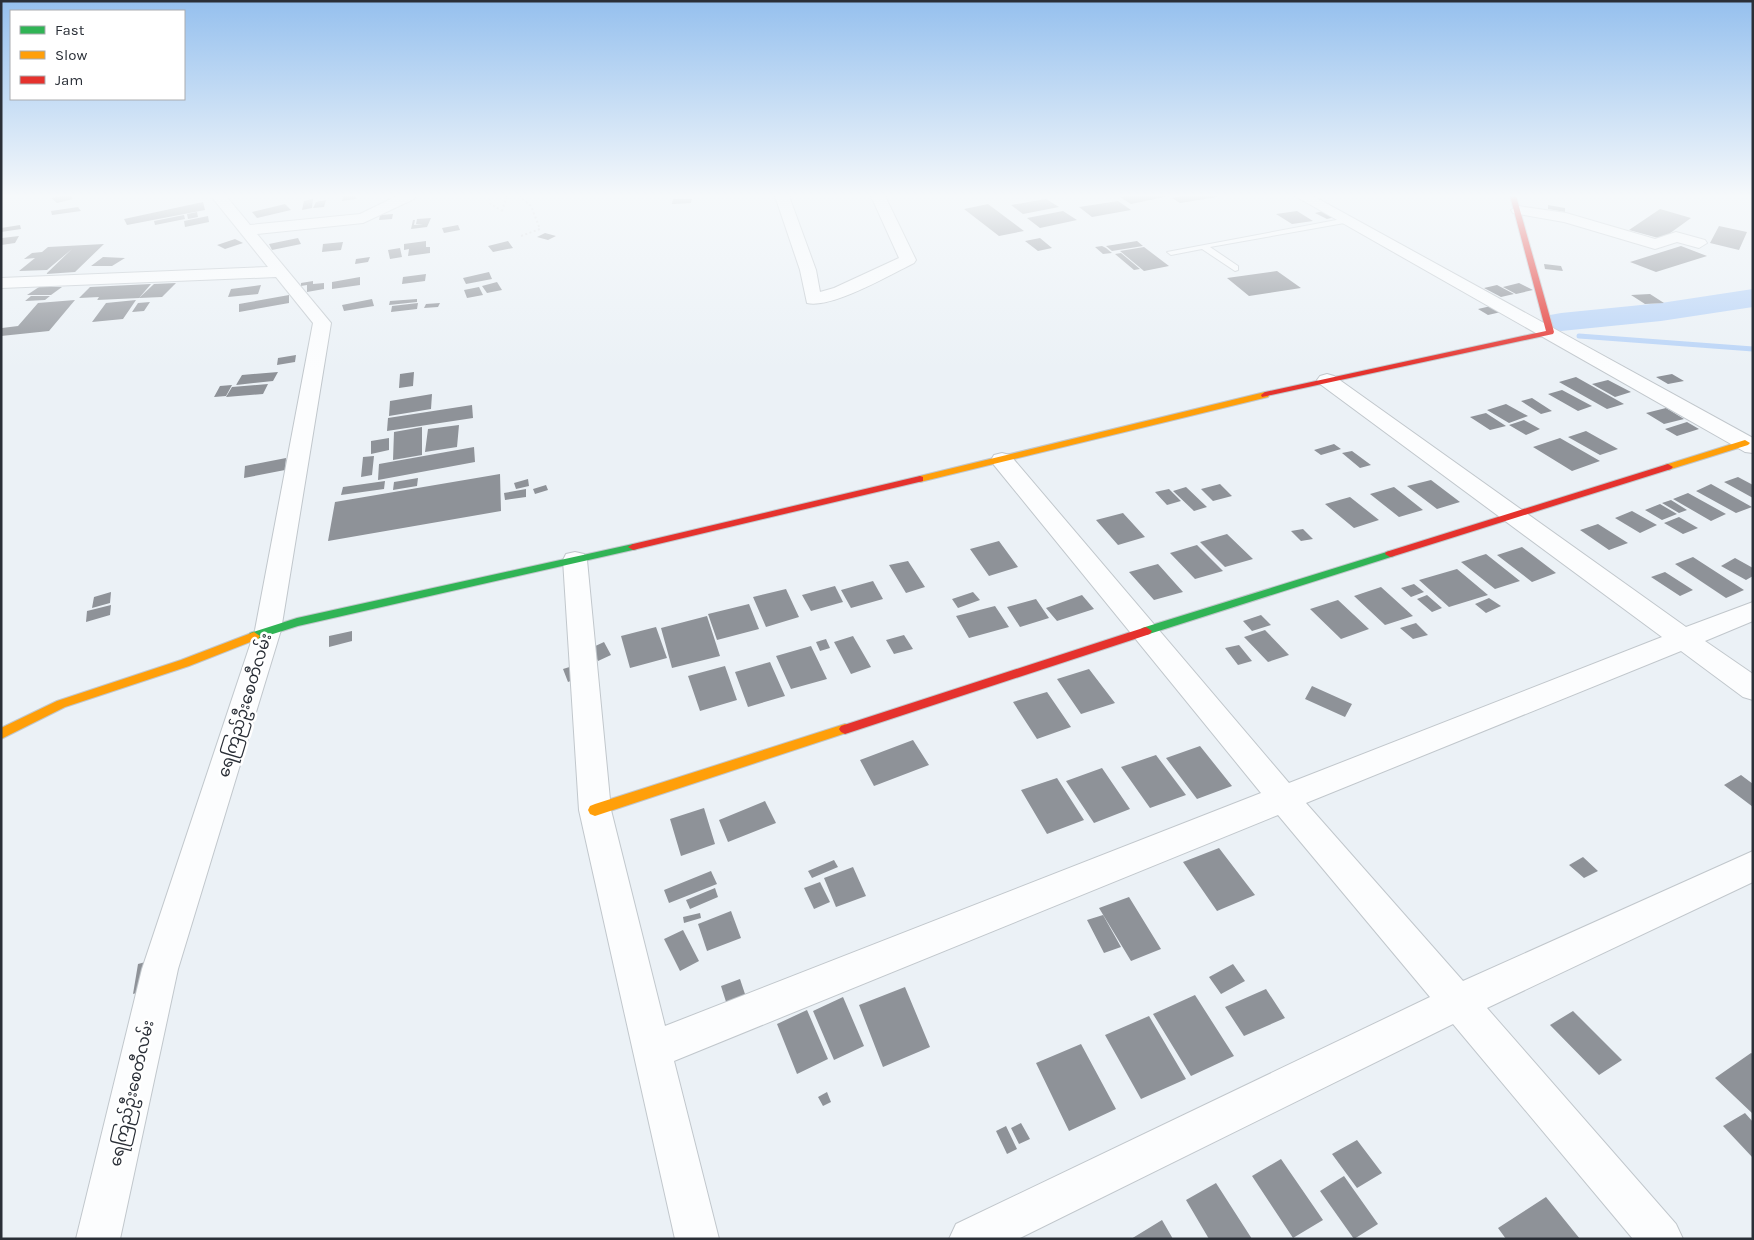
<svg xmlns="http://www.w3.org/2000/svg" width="1754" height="1240" font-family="Karla,'Noto Sans Myanmar',sans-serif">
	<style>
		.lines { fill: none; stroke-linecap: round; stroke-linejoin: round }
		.stream { stroke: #b8d3f7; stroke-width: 5 }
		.river { fill: #b8d3f7; fill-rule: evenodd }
		.building { fill: #8e9298 }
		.lane-casing { stroke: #c1c7cc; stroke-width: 2 }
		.street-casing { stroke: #c1c7cc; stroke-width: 2 }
		.fast-casing { stroke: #c1c7cc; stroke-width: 2 }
		.slow-casing { stroke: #c1c7cc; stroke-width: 2 }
		.jam-casing { stroke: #c1c7cc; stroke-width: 2 }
		.path { stroke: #d7d8db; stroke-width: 2; stroke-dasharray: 2 2.5; stroke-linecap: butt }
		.lane { fill: #fcfdfe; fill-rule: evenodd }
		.street { fill: #fcfdfe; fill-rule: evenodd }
		.fast { fill: #30b455; fill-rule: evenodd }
		.slow { fill: #ff9f0a; fill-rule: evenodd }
		.jam { fill: #e5322d; fill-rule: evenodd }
		.labels { text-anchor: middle; stroke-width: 5; stroke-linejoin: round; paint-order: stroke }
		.street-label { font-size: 16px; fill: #2a2f37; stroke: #fff }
	</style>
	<rect width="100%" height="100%" fill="#ebf1f6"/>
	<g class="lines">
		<!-- stream -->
		<path class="stream" d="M1579 336 1753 349"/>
		<!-- river -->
		<path class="river" d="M1753 289V307L1661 321 1561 331 1550 329 1546 322 1550 315 1561 313 1661 303Z"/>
	</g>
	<!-- building -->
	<path class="building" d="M60 196H71L73 199 57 203 51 198Z
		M343 196H357L356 199 342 201Z
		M1169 196 1131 204 1120 197 1125 196Z
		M1182 196H1217V197L1180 203 1172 198Z
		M313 199 312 208 302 210 304 201Z
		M673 199H692L691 203 672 204Z
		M1046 199 1059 207 1023 214 1011 205Z
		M326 200 324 207 313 208 316 202Z
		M1118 201 1131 210 1092 217 1079 207Z
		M203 202 205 210 127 225 124 219Z
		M285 204 291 210 257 218 252 212Z
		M988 204 1024 231 999 236 964 209Z
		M1548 205 1565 208V212L1548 209Z
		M78 207 81 211 52 215 51 211Z
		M1660 209 1691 218 1662 239 1629 230Z
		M1063 211 1077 220 1040 228 1027 218Z
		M1297 211 1313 221 1292 224 1276 214Z
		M1323 211 1335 217 1327 219 1315 213Z
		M197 212 198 217 188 219 187 214Z
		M393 214 392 219 379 220 380 215Z
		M184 215 185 219 155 225 154 221Z
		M208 216 209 222 185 227 184 221Z
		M431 218 427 227 411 229 413 220H415L414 225 423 224H416L417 219Z
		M20 225 21 229 1 232V228Z
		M458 225 460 230 444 233 442 228Z
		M1719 226 1747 232 1739 250 1710 243Z
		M545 233 556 236 548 240 537 237Z
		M19 236 15 243 1 245 2 238Z
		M298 238 301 244 272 250 269 244Z
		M1040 238 1052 248 1038 251 1025 241Z
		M235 239 243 243 225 249 217 245Z
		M426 241V247H430V253L408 256 409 249 404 250V244Z
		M508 241 513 248 493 252 488 246Z
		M1137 241 1143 246 1112 251 1106 246Z
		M343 242 341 250 322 252 323 244Z
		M104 244 75 272 46 274 72 249 47 270 19 271 35 258 24 259 32 253 42 252 48 247Z
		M1102 246 1106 248 1112 253 1103 254 1095 247Z
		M1681 246 1707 256 1656 272 1630 262Z
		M1144 247 1169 266 1144 271 1120 251Z
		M400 248 402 257 390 259 388 250Z
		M1121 253 1140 269 1134 270 1115 254Z
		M103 257 125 258 112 266H91Z
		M370 257 368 262 355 264 356 259Z
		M1544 264 1561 266 1563 271 1545 269Z
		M1277 271 1301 288 1249 296 1227 278Z
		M489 272 492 279 466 284 463 278Z
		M426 274 425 281 402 284 403 277Z
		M360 277V285L332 289V282Z
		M313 281V284L324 283V289L307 292V285L301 286V283Z
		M497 282 502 290 487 293 482 286Z
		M176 283 162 297 139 298 154 284Z
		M1519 283 1533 290 1516 294 1503 287Z
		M151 284 139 298 97 300 99 297 79 298 90 287Z
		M261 285 258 294 228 297 231 289Z
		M1497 285 1514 294 1501 297 1484 288Z
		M39 287H62L51 295H27Z
		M479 287 483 295 467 298 464 290Z
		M1650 294 1664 303 1645 304 1631 295Z
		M289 295V303L239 312V304Z
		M31 296H50L45 300 25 301Z
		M372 299 374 306 344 311 342 305Z
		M417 299V302L389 305 390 301Z
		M75 300 49 331 1 336 2 328 18 326 38 303Z
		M136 300 123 319 92 322 106 303Z
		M150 302 144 311 132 312 138 303Z
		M418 303 417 309 391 312 392 306Z
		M440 303 438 307 424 308 426 304Z
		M1491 306 1501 312 1488 315 1478 309Z
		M296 355 295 362 277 365 278 358Z
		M278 372 273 381 236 385 242 375Z
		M414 372 413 386 399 388 400 374Z
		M1672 374 1684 381 1668 384 1656 377Z
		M1576 377 1624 404 1607 409 1559 382Z
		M1608 380 1631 392 1615 397 1592 384Z
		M268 384 263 394 226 397 232 387Z
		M232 385 226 396 214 397 220 386Z
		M1562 390 1592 406 1578 411 1548 394Z
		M432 394 431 409 389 416 390 401Z
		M1532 398 1552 411 1541 414 1521 401Z
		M1506 404 1528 416 1509 423 1487 410Z
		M472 405 473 418 387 431 388 418Z
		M1666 408 1684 419 1664 424 1646 413Z
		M1486 413 1506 426 1490 430 1470 417Z
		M1524 420 1540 429 1526 435 1509 425Z
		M1687 422 1699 429 1677 436 1665 429Z
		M459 425 457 447 425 452 428 429Z
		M422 427V455L393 460 394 432Z
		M1586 431 1618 449 1600 455 1568 437Z
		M389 438V450L371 454V441Z
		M1560 438 1600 461 1572 471 1533 447Z
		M1334 444 1341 449 1321 455 1314 450Z
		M474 447 475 462 378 480 379 464Z
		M1352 451 1371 465 1360 468 1342 453Z
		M374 456 372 475 361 477 363 457Z
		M286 458 285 470 244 478 245 466Z
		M500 474 501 511 328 541 335 502Z
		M1738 477 1753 485V498L1724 482Z
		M418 478 417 486 393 490 394 482Z
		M528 479 529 486 516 489 514 483Z
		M1431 480 1460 502 1437 509 1407 486Z
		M385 481 384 489 341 495 343 487Z
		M1220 484 1232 496 1213 501 1201 489Z
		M1711 484 1752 507 1736 513 1696 491Z
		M546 485 548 490 535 494 533 489Z
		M1186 487 1207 507 1194 511 1173 491Z
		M1394 487 1423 510 1399 517 1370 494Z
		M526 489V497L505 500 504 493Z
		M1169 489 1181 501 1167 505 1155 492Z
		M1688 493 1726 514 1711 521 1673 499Z
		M1350 497 1379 520 1354 528 1325 504Z
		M1671 500 1687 510 1679 513 1662 503Z
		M1660 504 1677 514 1662 520 1645 510Z
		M1632 511 1657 525 1640 533 1615 518Z
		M1123 513 1145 537 1118 545 1096 520Z
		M1679 517 1698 528 1683 534 1664 523Z
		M1598 524 1628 543 1609 550 1580 530Z
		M1303 529 1313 539 1301 541 1291 531Z
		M1227 534 1253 559 1225 567 1200 542Z
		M999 541 1018 567 989 576 970 549Z
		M1197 545 1223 571 1195 579 1170 553Z
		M1522 547 1556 573 1532 582 1497 555Z
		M1486 554 1520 581 1495 589 1461 562Z
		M1693 557 1744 590 1726 598 1675 564Z
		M1735 558 1753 568V576L1746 580 1721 566Z
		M908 561 925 587 906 593 889 565Z
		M1158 564 1183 592 1154 600 1129 572Z
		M1457 569 1488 595 1449 607 1419 580Z
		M1665 572 1693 590 1680 596 1651 577Z
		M873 581 883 599 851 608 841 590Z
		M1414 584 1424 592 1411 597 1401 588Z
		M835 586 843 602 811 611 802 595Z
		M1381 587 1413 616 1385 625 1354 596Z
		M786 589 799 617 766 627 753 597Z
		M111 592 110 603 92 608 94 597Z
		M973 592 980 600 958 608 952 599Z
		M1082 595 1094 609 1057 621 1046 608Z
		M1427 595 1442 608 1432 612 1417 599Z
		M1489 598 1501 606 1486 613 1475 604Z
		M1036 599 1049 618 1020 627 1007 607Z
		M1338 600 1369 629 1341 639 1310 609Z
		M749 604 759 629 717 640 708 614Z
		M111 605 110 615 86 622 87 611Z
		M995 606 1009 627 969 638 956 616Z
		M1261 615 1271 625 1252 631 1243 621Z
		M707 616 720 656 672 668 661 628Z
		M1416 623 1428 635 1413 639 1400 628Z
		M656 627 667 658 630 668 621 636Z
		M1265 630 1289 655 1268 662 1244 637Z
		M352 631V641L329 647V636Z
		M904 635 913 649 894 654 886 640Z
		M853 636 871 667 851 674 834 642Z
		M826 639 830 648 820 651 816 642Z
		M604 642 611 655 598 661 591 648Z
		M1239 645 1252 661 1238 665 1225 648Z
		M811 646 827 679 791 689 776 656Z
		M770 662 785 696 748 707 735 672Z
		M576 665 581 677 568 682 563 669Z
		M725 666 737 700 700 711 688 676Z
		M1089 669 1115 703 1081 714 1057 679Z
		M1312 686 1352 704 1345 717 1305 699Z
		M1047 692 1071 727 1037 739 1013 702Z
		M913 740 929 765 874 786 860 760Z
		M1200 746 1232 786 1197 799 1166 758Z
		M1156 755 1186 795 1150 808 1121 767Z
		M1102 768 1130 809 1094 823 1066 781Z
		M1741 775 1753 784V807L1724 785Z
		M1057 778 1084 820 1047 834 1021 790Z
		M765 801 776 823 728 842 719 820Z
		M704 808 715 844 681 856 670 819Z
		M1219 848 1255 895 1217 911 1183 862Z
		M1583 857 1598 871 1584 878 1569 865Z
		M834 860 838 867 812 878 808 871Z
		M853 867 866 896 836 907 824 878Z
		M711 871 717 884 669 903 664 890Z
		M820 882 830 902 814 909 804 888Z
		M715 888 718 897 690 909 686 900Z
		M1129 897 1161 949 1131 961 1099 908Z
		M731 911 741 938 707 951 698 924Z
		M700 913 701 918 684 923 683 917Z
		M1103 915 1121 947 1104 953 1087 920Z
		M683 930 699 961 680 971 664 939Z
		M153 960 148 989 133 994 138 964Z
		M1233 964 1245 981 1221 994 1209 977Z
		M740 979 746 997 727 1005 721 986Z
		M905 987 930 1047 883 1067 859 1005Z
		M1266 989 1285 1018 1244 1036 1225 1007Z
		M1195 995 1234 1056 1191 1076 1153 1014Z
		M843 997 864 1046 834 1060 813 1011Z
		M807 1010 828 1059 797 1074 777 1024Z
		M1573 1011 1622 1060 1599 1075 1550 1025Z
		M1149 1016 1186 1079 1141 1099 1105 1035Z
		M1081 1044 1116 1109 1069 1131 1036 1063Z
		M1751 1053 1753 1054V1114L1715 1078Z
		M827 1092 831 1102 823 1106 818 1097Z
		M1745 1113 1753 1122V1158L1723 1126Z
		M1021 1123 1030 1139 1019 1144 1011 1128Z
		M1006 1126 1017 1149 1007 1154 996 1131Z
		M1357 1140 1382 1173 1357 1188 1332 1154Z
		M1281 1159 1323 1220 1293 1238 1252 1176Z
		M1344 1176 1378 1224 1354 1239 1320 1191Z
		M1216 1183 1252 1239H1209L1186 1200Z
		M1546 1197 1580 1239H1506L1498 1228Z
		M1162 1220 1173 1239H1131Z"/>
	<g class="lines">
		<defs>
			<path id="lane" d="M1347 218 1351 220 1350 222 1210 247 1238 266V270L1235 271 1202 249 1171 255 1167 252Z"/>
			<path id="street" d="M211 196H226L250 225 360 214 397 196H416L414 199 363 223 257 234 331 323 281 630 178 969 120 1239H76L142 969 255 630 313 323 276 277 1 288V278L268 267Z
				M775 196H789L816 270 820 292 834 288 899 258 871 196H885L916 260 914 263C890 275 831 309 807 303L800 270Z
				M1295 196H1313L1753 438V453L1745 452Z
				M1518 206 1566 213 1655 239 1676 232 1705 240 1707 243 1699 248 1677 242 1655 249 1564 222 1513 213 1511 210Z
				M1327 374 1334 376 1686 627 1753 602V621L1705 641 1753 674V700L1743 697 1681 651 1306 803 1463 981 1753 851V882L1487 1008 1676 1224 1683 1239H1633L1453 1024 1018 1239H949L956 1224 1430 997 1278 815 674 1061 719 1239H675L579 810 563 560 566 554 575 552 584 554 587 560 611 810 665 1026 1261 793 994 465 991 460 994 455 1002 453 1010 455 1289 783 1662 637 1320 384 1317 380 1320 376Z"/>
			<path id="fast" d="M633 544 638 547 637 549 298 626 254 640 248 636 250 633 297 618Z
				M1390 551 1395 554 1394 556 1146 635 1140 631 1142 628Z"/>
			<path id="slow" d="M1265 392 1269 395 1268 397 920 482 915 479 920 476Z
				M1745 440 1750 443 1748 445 1671 469 1668 470 1663 467 1665 465Z
				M254 632 260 636 258 639 189 666 65 707 1 739V728L57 701 181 660Z
				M845 724 849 726 851 729 849 732 595 816 590 814 588 810 590 806 595 804Z"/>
			<path id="jam" d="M1510 196H1516L1554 332 1553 334 1262 397 1261 395 1265 392 1546 331Z
				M1668 464 1673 467 1671 469 1394 556 1390 557 1385 554 1386 552Z
				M920 476 923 477V481L633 550 628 547 633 544Z
				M1146 627 1152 631 1150 634 845 734 841 732 839 729 841 726Z"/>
		</defs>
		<!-- lane casing -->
		<use href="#lane" class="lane-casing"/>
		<!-- street casing -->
		<use href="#street" class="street-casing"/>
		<!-- fast casing -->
		<use href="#fast" class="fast-casing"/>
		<!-- slow casing -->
		<use href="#slow" class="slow-casing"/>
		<!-- jam casing -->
		<use href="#jam" class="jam-casing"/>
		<!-- path -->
		<path class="path" d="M488 196 491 199 489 203 502 211V214
			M519 196 531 206 540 229 521 236
			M502 211 507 196"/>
		<!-- lane -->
		<use href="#lane" class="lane"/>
		<!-- street -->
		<use href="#street" class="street"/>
		<!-- fast -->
		<use href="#fast" class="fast"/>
		<!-- slow -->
		<use href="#slow" class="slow"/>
		<!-- jam -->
		<use href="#jam" class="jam"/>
	</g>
	<!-- sky -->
	<linearGradient id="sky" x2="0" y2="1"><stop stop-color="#95c0ee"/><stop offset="0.53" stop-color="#f6f9fb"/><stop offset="1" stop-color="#f6f9fb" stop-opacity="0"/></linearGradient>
	<rect width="1754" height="370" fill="url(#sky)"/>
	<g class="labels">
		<!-- street labels -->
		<g class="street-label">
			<text transform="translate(244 705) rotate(-73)" y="6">ရေကြည်ဦးစေတီလမ်း</text>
			<text transform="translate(131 1093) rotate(-77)" y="6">ရေကြည်ဦးစေတီလမ်း</text>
		</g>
	</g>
	<!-- border -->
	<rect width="1754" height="1240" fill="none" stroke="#2a2f37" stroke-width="5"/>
	<!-- legend -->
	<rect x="10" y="10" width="175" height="90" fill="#ffffff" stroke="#aaacaf"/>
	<rect x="20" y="26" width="25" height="8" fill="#30b455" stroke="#aaacaf"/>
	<text x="55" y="35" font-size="15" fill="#2a2f37">Fast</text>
	<rect x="20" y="51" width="25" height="8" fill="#ff9f0a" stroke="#aaacaf"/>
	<text x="55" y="60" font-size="15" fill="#2a2f37">Slow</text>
	<rect x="20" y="76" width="25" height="8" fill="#e5322d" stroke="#aaacaf"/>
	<text x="55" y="85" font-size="15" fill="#2a2f37">Jam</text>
</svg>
